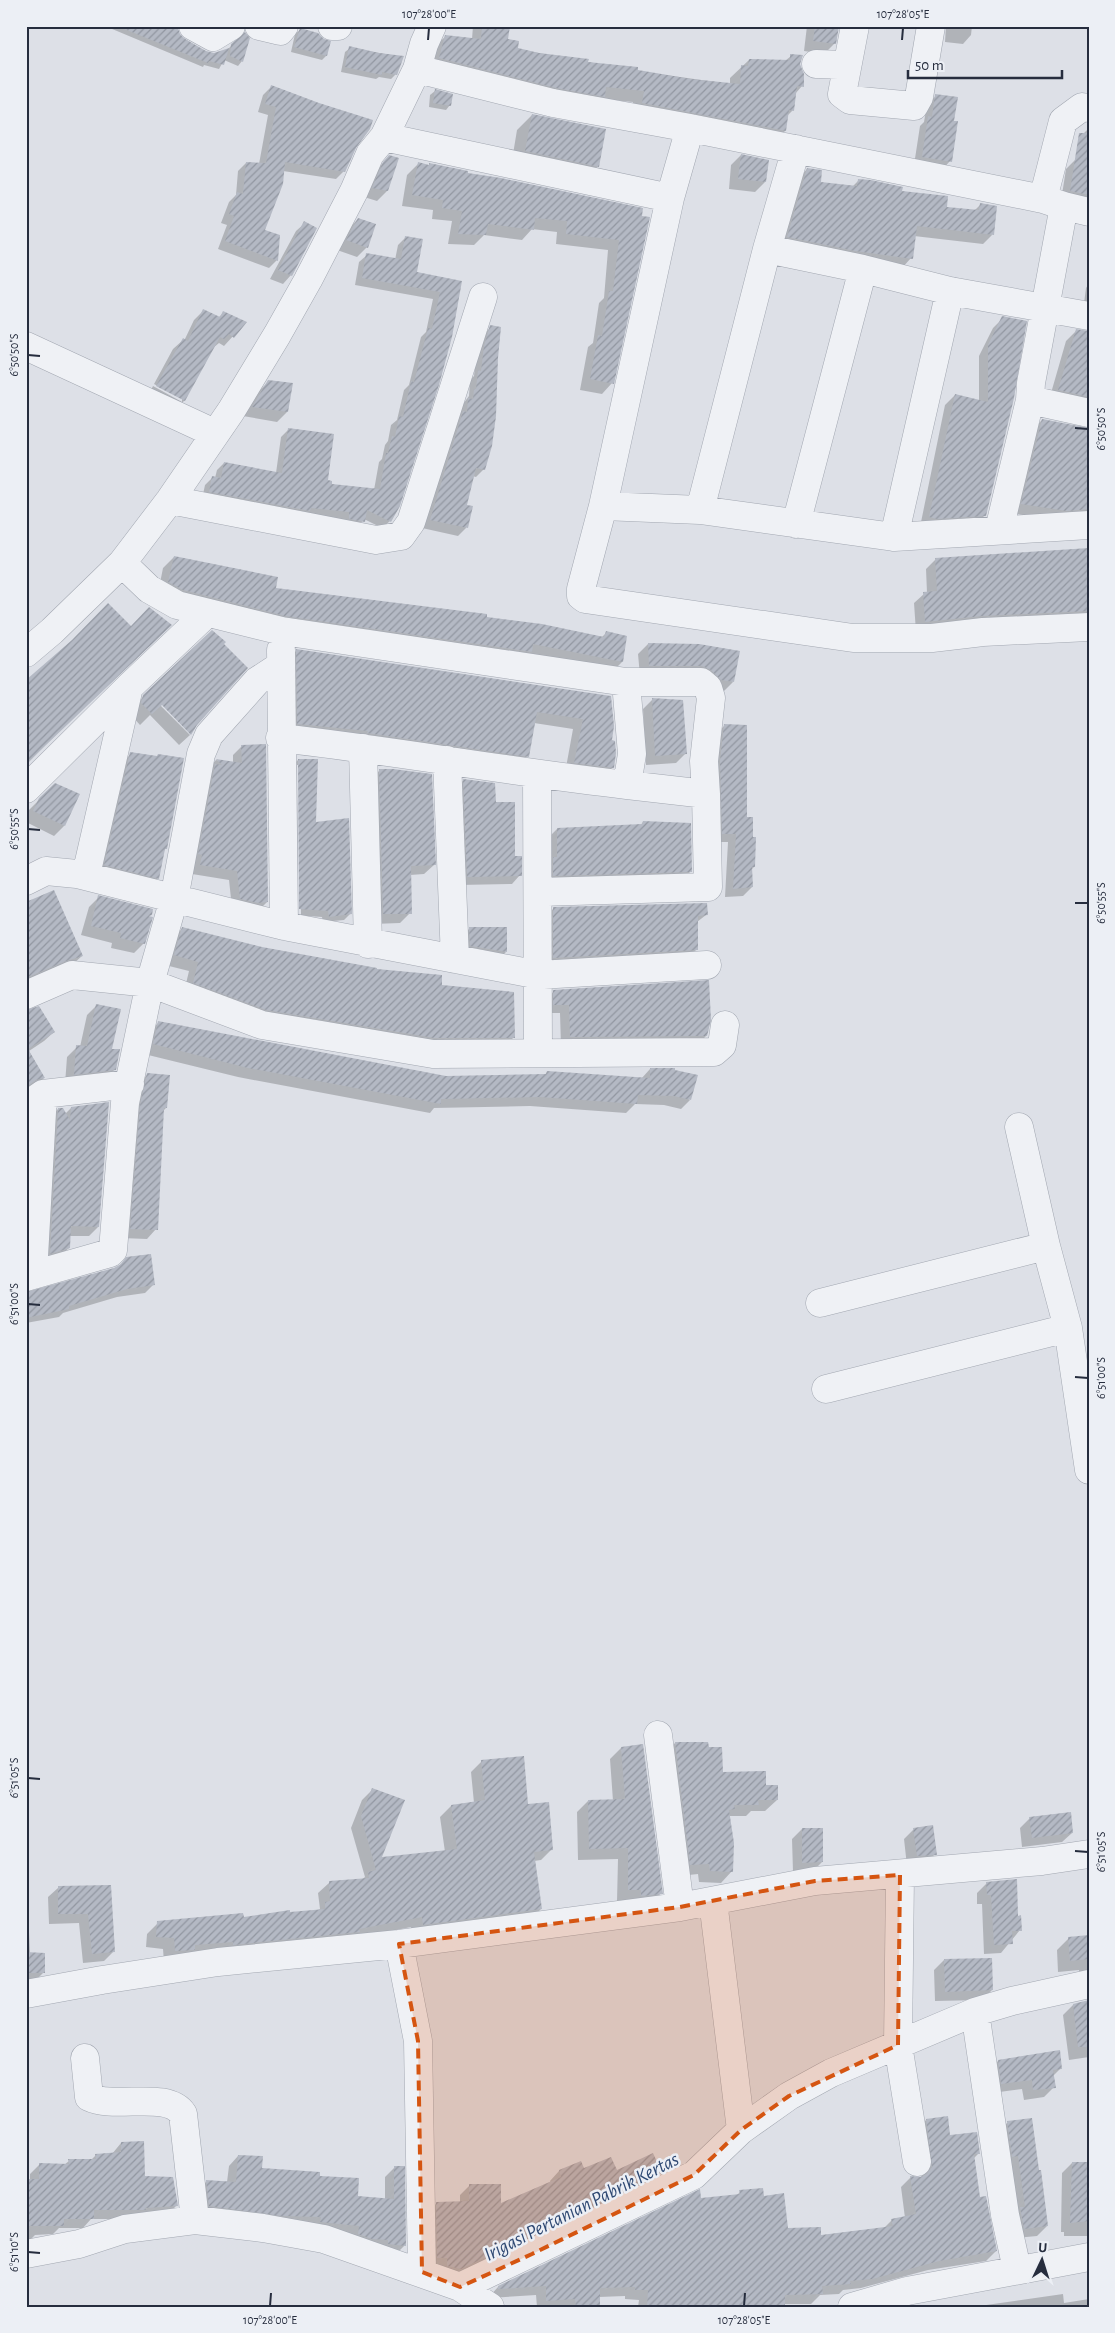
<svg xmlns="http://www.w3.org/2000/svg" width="1115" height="2333" font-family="'Alegreya Sans',sans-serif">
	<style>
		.shadow { fill: #0003; fill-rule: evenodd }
		.building { fill: url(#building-hatch) }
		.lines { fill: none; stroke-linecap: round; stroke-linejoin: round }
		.minor-casing { stroke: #a2a7b1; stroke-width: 29 }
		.minor { stroke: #eff1f5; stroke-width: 28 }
		.marked { fill: #d55511; fill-opacity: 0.2; stroke: #d55511; stroke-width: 4; stroke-dasharray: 10 6; stroke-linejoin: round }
		.ticks { fill: none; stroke: #262d3e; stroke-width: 2 }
		.labels { text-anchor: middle; stroke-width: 5; stroke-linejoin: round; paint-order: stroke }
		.water-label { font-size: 20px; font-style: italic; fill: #2f4973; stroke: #eceff5 }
		.neatline { fill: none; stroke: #262d3e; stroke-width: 2 }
		.ticks-label { font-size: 12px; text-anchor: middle; fill: #262d3e }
	</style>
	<defs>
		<pattern id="building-hatch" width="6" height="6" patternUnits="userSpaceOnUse" patternTransform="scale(1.25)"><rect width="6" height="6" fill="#b4b9c4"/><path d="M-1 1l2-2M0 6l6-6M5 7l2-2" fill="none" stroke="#9297a1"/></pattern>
	</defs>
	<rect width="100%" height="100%" fill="#dde0e7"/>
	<!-- shadow -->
	<path class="shadow" d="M105 26H172L179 35 205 52 214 54 227 50 232 45 242 61 238 66 224 60 219 69 204 65 203 67Z
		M473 26H508L506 40 517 49 637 71 730 84V78L749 60 785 61 791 56 799 64 802 86 795 94 793 110 787 116 785 131 774 142 631 114 633 102 601 99 428 70 434 47 446 36 472 39Z
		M807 26H838L834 44 824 54 804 51Z
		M946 26H972L971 35 963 44 945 42Z
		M300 30 323 40 326 56 322 60 291 52 295 34Z
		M350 48 403 57 396 74 391 79 379 77 376 79 341 72 345 52Z
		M272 86 355 147 344 171 336 179 283 171 264 231 277 260 269 268 218 249 227 225 221 223 229 202 236 195 238 171 246 163 259 164 268 115 258 112 263 95Z
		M435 91 450 105 446 110 429 107 430 95Z
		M936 96 953 122 950 161 942 170 914 165 920 126 924 122 927 104Z
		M532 115 598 166 583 181 511 166 517 130Z
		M1089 128V203L1061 201 1066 169 1076 159 1083 134Z
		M741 155 765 182 755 192 729 189 731 165Z
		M389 157 387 191 377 201 364 197 379 167Z
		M418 164 428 166 430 164 466 174 642 209 612 383 602 394 580 390 588 347 593 343 599 303 604 298 608 250 556 244 557 232 532 229 522 240 484 235 474 245 448 244 452 221 432 219 433 210 402 206 407 175Z
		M807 169 819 183 852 187 858 181 945 208 974 211 981 204 992 235 983 244 914 236 911 258 902 268 778 247 798 179Z
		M358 219 367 247 357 257 337 250 348 229Z
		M305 223 291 275 283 284 270 279 296 231Z
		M405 238 415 273 460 282 390 521 382 528 364 519 356 529 202 499 205 485 212 478H215L217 470 224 463 276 473 281 437 288 430 331 485 374 490 379 462 382 459 385 445 388 441 391 425 397 420 404 390 409 385 421 337 426 332 433 299 355 285 359 262 367 255 395 260 398 245Z
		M1089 283V314L1083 311 1086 288Z
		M203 311 218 318 223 313 245 323 224 346 219 343 213 348 184 401 174 410 148 396 153 386 182 402V399L154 384 173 349 183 340 184 341 194 320Z
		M1003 318 985 515 975 525 920 527 945 405 955 395 979 401V356L993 328Z
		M491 327 484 469 476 477 472 476 465 506 471 507 466 528 458 536 422 528 455 421 460 416V408L469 396 470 380 474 376 476 356 483 335Z
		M1076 331H1089V411L1049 400 1066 341Z
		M269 381 287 412 277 422 243 416 259 391Z
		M1042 420 1089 429V520L1040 518 1012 513 1032 430Z
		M1089 550V623L916 632 914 603 924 594 927 593 926 569 936 559Z
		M174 557 274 589 485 618 601 638 606 633 626 637 622 662 611 673 274 626 158 593 163 568Z
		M648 644 699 646 733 682 723 692 640 676 638 654Z
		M297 650 613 726 610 741 613 767 602 778 565 773 573 729 534 723 527 756 517 767 287 734 286 661Z
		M26 681 73 717 26 765Z
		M144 696 158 700 157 702 190 735 179 745 150 715 140 725 131 715 132 708Z
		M653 699 686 753 676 763 646 765 643 709Z
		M724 726 746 818 754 867 751 870 752 887 743 896 725 897 728 842H714L715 735Z
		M242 746 267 902 258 911 232 908 229 880 192 874 208 769 216 760 233 763V755Z
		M131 754 166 848 164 851 158 878 148 888 95 874 121 763Z
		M298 760 314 823 350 914 344 920 323 922 322 917 293 915 292 766ZM297 765H299L301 915H298Z
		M380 770 434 865 424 874 410 875V913L400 923 373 924 370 780Z
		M464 780 514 858 520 875 512 884 459 885 455 788Z
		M55 784 78 795 64 826 54 836 26 822V816L29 810Z
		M643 822 691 871 684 878 547 882V864L551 860V835L557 829 640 826Z
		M99 897 151 915 148 917 144 943 134 953 111 948 112 943 81 935 89 907Z
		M26 904 82 956 72 965 26 982Z
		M554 908 706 915 697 922V949L689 957 546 965V916Z
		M183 928 262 949 440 986 514 1037 504 1047H424L256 1019 184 992 189 971 165 965 173 937Z
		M470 928 506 952 496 962 461 955 460 938Z
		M554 991 706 1036 697 1045 561 1046 560 1013H545V1000Z
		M97 1005 115 1069 105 1079 65 1084 67 1057 77 1047H80L87 1015Z
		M26 1017 54 1032 44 1041 29 1051 44 1078 35 1087 26 1089Z
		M158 1023 446 1078 544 1076 547 1072 641 1079 650 1069 690 1100 681 1109 664 1105 635 1104 626 1113 530 1106 434 1108 430 1113 238 1077 144 1054 149 1032Z
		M148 1074 166 1108 163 1111 156 1229 147 1239 121 1238 138 1084Z
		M71 1108 98 1227 89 1236H70L69 1248 59 1257 41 1262 49 1119 58 1109 65 1114Z
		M127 1258 154 1284 145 1293 117 1297 63 1313 59 1317 26 1323V1293L117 1268Z
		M675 1743 721 1773 765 1786 777 1800 765 1811H751L746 1816H729L732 1871 721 1883 699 1882 698 1874 679 1876 664 1755Z
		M621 1748 661 1893 650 1905 630 1900 617 1901 618 1859 578 1860 577 1812 588 1801H613L610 1759Z
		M482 1761 527 1805 552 1849 541 1860 534 1861 541 1909 530 1920 412 1935 411 1927 351 1939 164 1962 163 1949 146 1947 147 1934 158 1923 243 1919 317 1911 320 1909 318 1893 329 1883 361 1880 365 1877 351 1828 362 1800 373 1789 380 1859 445 1852 440 1817 451 1806 474 1803 471 1772Z
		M1030 1818 1072 1833 1062 1842 1022 1847 1020 1828Z
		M802 1829 822 1862 812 1872H793L792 1839Z
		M914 1829 935 1854 925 1864 907 1866 904 1839Z
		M987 1883 1017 1917 1020 1930 1001 1953 984 1954 982 1904H977V1893Z
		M109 1886 114 1951 104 1961 83 1963 79 1923 49 1924 48 1897 58 1888Z
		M26 1932H29L30 1954 44 1972 27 1989Z
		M1089 1936V1972L1079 1974V1970L1058 1972 1057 1950 1069 1938Z
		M944 1960 992 1990 982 2000 935 2001 934 1970Z
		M1089 2001V2057L1069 2060 1063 2015 1073 2005Z
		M998 2061 1061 2068 1053 2076 1054 2087 1044 2097 1024 2100 1022 2089 992 2093 989 2071Z
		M926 2120 949 2137 979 2153 973 2159 979 2199 996 2251 986 2261 928 2270 861 2288 843 2290 839 2294 820 2295 811 2304H783V2307H638L639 2300 625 2299V2296L599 2297V2307H537L536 2295 488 2298 498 2287 699 2199 736 2196 740 2192 763 2197 787 2229 820 2236 884 2228 892 2220 905 2218 901 2187 911 2177 922 2178 916 2130Z
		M1008 2122 1047 2226 1037 2236 1015 2238 998 2132Z
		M121 2143 144 2178 176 2206 167 2215 135 2219H91L83 2228H59L53 2234 35 2235 26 2244V2180H30V2174L39 2165H64L69 2161 91 2160 96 2155 112 2154Z
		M238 2156 261 2170 319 2177 356 2197 385 2200V2177L394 2168 405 2245 395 2255 200 2215 197 2191 207 2181 227 2182 229 2166Z
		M581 2163 583 2170 661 2173 651 2182 451 2278 428 2267 427 2212 437 2203H460V2195L470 2185 500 2205 551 2183 550 2181 559 2171Z
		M1072 2163H1089V2236H1064V2232H1061L1062 2173Z
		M1063 2294 1064 2303 1089 2299V2307H972Z"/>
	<!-- building -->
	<path class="building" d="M117 26H174L178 28 180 34 185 39 206 51 214 53 229 48 224 65 209 61 208 63Z
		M482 26H510L508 39 519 41 518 48 539 53 589 59 588 62 638 67V70L691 79 740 84 741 65 748 66 749 59 790 60V54L803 55 800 64 804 74V87L797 86 794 111 789 110 786 131 642 103 644 91 606 87 605 97 556 88 439 58 445 35 481 39Z
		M815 26H839L836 44 813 41Z
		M300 28 318 33 324 39 331 41 327 56 294 47Z
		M245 32 250 38 243 62 230 56 231 44Z
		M349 46 379 53 404 56 397 75 382 72V75L345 67Z
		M271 85 319 103 373 120 370 129 356 148 345 172 285 162 283 184 265 230 280 235 278 261 225 241 234 216 229 214 237 192 243 194 246 162 266 163 276 107 265 104Z
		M435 89 453 94 451 106 433 103Z
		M935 94 958 97 954 121H958L952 162 922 157 928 116 932 117Z
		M532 114 606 129 599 167 525 151Z
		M1079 133H1089V195L1070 191Z
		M741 154 769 160 766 182 738 179Z
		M389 155 399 158 388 191 372 188 383 162Z
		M418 162 429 165V163L468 171V173L501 178 643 208 642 216 650 217 614 384 590 379 598 335 602 336 609 291H613L619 240 566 234 567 221 535 218 534 230 488 224 486 235 458 234 462 211 442 208 443 200 412 195Z
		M807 168 822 170 821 182 857 186 858 179 871 180 903 187 902 191 948 196 947 207 979 210 980 203 997 206 994 235 917 226 913 259 855 251 787 237Z
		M358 218 376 224 368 248 346 240Z
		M304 221 317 228 292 276 278 270Z
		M405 236 423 239 417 272 462 281 452 337 439 385 400 506 391 522 367 510 365 522 349 519V512L311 508 310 511 209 492 212 476 221 478 224 462 282 473 288 428 334 434 328 480 332 481V484L380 489 386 453H388L392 436 395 437 399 416 403 417 411 381 414 382 428 328 432 329 440 292 362 278 366 253 401 259Z
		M203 309 220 317 223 311 247 322 234 338 229 334 224 339 220 337 185 401 156 386 183 338 188 341Z
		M1002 316 1027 321 1014 398 986 516 937 519 929 517 955 394 988 402V345Z
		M490 325 501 327 498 358 496 416 492 446 485 470 476 468 467 505 473 506 468 528 430 520 463 411 467 412 468 398 473 399 474 389H476L478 370 481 371 484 346Z
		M1076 329 1089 331V397L1058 390Z
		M268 380 293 383 288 412 252 407Z
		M1042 419 1089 428V509L1067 511 1021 504Z
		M1089 548V611L982 616 925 622 923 592 937 591 935 558Z
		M174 556 278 577 276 588 487 614V617L542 624 604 637 606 631 627 636 623 662 533 644 532 652 285 616 183 590 168 582Z
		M108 603 131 626 149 607 172 625 26 764V680L72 640Z
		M212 630 226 642 224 644 248 668 197 725 191 735 162 705 152 714 141 703 143 695Z
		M648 643 699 644 740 651 734 682 721 680 711 670 702 666H649Z
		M296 649 611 696 614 726 612 740 615 741 616 753 614 768 574 763 583 719 537 712 529 757 367 733 368 731 297 724Z
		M652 698 683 700 687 754 655 756Z
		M724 724 747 725V817H753V837H756L755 867H752L753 887 733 889 736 834H722L720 761Z
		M266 744 268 902 258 903 240 899 237 871 200 865 202 855 198 854 215 764 222 765 216 759 242 763 241 745Z
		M130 752 157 756 158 754 184 758 167 849H165L159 879 104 865Z
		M298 759H318L316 822 349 818 352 914 329 917 328 911 299 909Z
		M379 769H393L432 774 436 865 411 866 412 914H383Z
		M463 779 495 783 496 802H515V856H522V876L467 877Z
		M55 783 80 794 65 826 33 811 39 798Z
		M643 821 691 823 692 872 553 876V857H557V828L642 824Z
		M54 890 83 956 66 961 26 978V902Z
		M98 895 153 909 152 915 148 916 153 917 145 944 120 938 121 933 91 926Z
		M707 903 708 915 698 916V950L553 958V907Z
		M182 927 262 947 377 968V969L442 975V985L514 992 515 1038H434L266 1010 193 983 198 962 174 955Z
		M469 927H507V952L470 946Z
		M709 980 711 1020 707 1036 570 1037 569 1005H553V990Z
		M96 1004 121 1009 112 1049H120L116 1070 74 1075 76 1045 87 1046Z
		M39 1006 55 1032 28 1049 45 1078 36 1080 26 1087V1010Z
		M158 1021 446 1076 546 1074 547 1071 650 1078V1068H675V1070L698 1075 691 1100 674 1096 638 1095 637 1104 540 1097 441 1099V1104L248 1068 153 1044Z
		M147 1073 170 1075 167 1108H164L158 1230 130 1229 140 1105Z
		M109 1102 99 1227 71 1226 70 1248 50 1254 58 1108H63L70 1120 71 1107Z
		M151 1254 155 1285 127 1289 69 1306V1309L26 1318V1292L114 1268 121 1264 126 1257Z
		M675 1742H708L709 1747H722L723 1772 766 1771V1785H778V1800H758L759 1805H734L735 1809 729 1810 734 1843 733 1872 710 1871 709 1864 690 1865Z
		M643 1744 663 1894 641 1896V1890H628V1848L589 1849 588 1800 625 1799 621 1747Z
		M524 1756 528 1804 549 1802 553 1850 534 1852 542 1909 423 1925 422 1917 359 1929 360 1932 233 1945V1942L195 1945V1950L175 1951 174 1938 156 1937 157 1921 243 1913 244 1917 290 1910V1912L325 1909V1902L330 1901 329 1881 369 1878 368 1872 376 1870 361 1816 372 1788 405 1800 382 1857 457 1849 451 1805 485 1800 481 1760Z
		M1071 1812 1073 1833 1032 1838 1029 1817Z
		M933 1825 937 1855 917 1856 913 1828Z
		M802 1828H823V1862L802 1863Z
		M1017 1879 1018 1916 1021 1915 1022 1931H1012L1013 1944 994 1945 991 1895H987L986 1882Z
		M111 1885 115 1952 92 1954 88 1914H58V1886Z
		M1089 1935V1959L1070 1961 1068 1937Z
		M26 1952 45 1953V1973H26Z
		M992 1958 993 1990 945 1992 944 1959Z
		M1089 2000V2047H1078L1073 2004Z
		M1060 2050 1062 2069 1053 2070 1056 2088 1033 2090 1032 2080 1001 2084 998 2060Z
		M948 2116 950 2135 977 2132 980 2154H974L980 2197 986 2196 997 2251 939 2261 872 2279 850 2281 851 2284 822 2286 823 2294 785 2295V2307H647L648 2290H635V2287L600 2288V2307H576L575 2299 546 2301V2286L498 2289V2286L700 2189 701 2198 740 2194 739 2190 763 2188 764 2196 784 2193 788 2228 821 2227V2235L893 2226 891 2219 916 2214 910 2176 920 2177 927 2174 932 2167 926 2119Z
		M1032 2118 1039 2170H1041L1048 2226 1024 2229 1020 2207H1025L1018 2156 1012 2157 1007 2121Z
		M144 2141 145 2176 173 2177 178 2206 145 2208 146 2210H94V2219H64V2226H26V2179H39V2163L69 2164 68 2159H96L95 2154 121 2152V2142Z
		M653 2153 662 2173 461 2269 447 2266V2258H437L436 2202 469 2201V2184H501V2203L561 2177 559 2170 581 2161 584 2168 611 2157 617 2170Z
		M238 2155 263 2156 262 2168 320 2172V2176L359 2178 358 2196 394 2199V2166H405L406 2246 388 2244V2240L372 2239 358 2234 359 2226 320 2222 321 2217 282 2216 209 2206 206 2180 236 2182Z
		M1072 2162H1089V2221L1070 2223Z"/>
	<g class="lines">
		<defs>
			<path id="minor" d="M193 26 213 37 231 26
				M259 26 280 31 284 26
				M332 26H338
				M855 26 842 94 850 100 914 106 919 97 931 26
				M816 64 846 65
				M417 69 553 103 690 128 1043 199 1064 206 1031 383 1030 400 999 530
				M690 128 670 198 603 506 700 510 894 537 1089 525
				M384 137 670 198
				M1043 199 1063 121 1082 107 1089 108
				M1064 206 1089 212
				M767 249 796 149
				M26 346 214 433
				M1030 400 1089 413
				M170 500 376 540 401 536 411 522 483 297
				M603 506 581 589V596L585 599 853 638H932L983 632 1089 627
				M700 510 767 249 863 269 950 291 1089 316
				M796 524 863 269
				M894 537 950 291
				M122 563 149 589 177 605 282 631 626 682H701L708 688 711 698 704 761 706 794
				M281 650 284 926
				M26 653 52 631 122 563 170 500 231 411 277 335 308 280 354 191 370 154 384 137 417 69 424 44 432 26
				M280 738C396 751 511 772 627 785L632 754 626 682
				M363 748 368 944
				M447 760 455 959
				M537 775 538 1053
				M26 789 129 687
				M86 875 129 687 206 614
				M26 881 46 871 77 874 284 926 539 975 707 965
				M539 892 708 887 706 794 627 785
				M26 995 72 975 150 983 262 1025 433 1054 714 1052 722 1045 725 1025
				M27 1105 43 1094 130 1084
				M1019 1127 1046 1246
				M33 1275 43 1094
				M26 1277 110 1253 113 1250 125 1103 150 983 174 899 201 754 209 735 257 681 280 666
				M820 1303 1046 1246 1068 1328 1089 1470
				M826 1389 1068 1328
				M658 1735 680 1907
				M900 1875 898 2045 917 2162
				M713 1901 741 2130
				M399 1944 418 2041 422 2272
				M26 1994 102 1980 218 1962 399 1944 680 1907 815 1881 1042 1861 1089 1854
				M975 2012 1005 2215 1017 2269
				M85 2058 89 2097C115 2110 167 2090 183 2114L195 2220
				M26 2254 79 2244 125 2229 195 2220 263 2228 324 2239 460 2287 490 2307
				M460 2287 694 2175 741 2130 789 2096 831 2073 975 2012 1012 2001 1089 1984
				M852 2307 907 2291 1089 2257"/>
		</defs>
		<!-- minor casing -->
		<use href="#minor" class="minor-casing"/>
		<!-- minor -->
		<use href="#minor" class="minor"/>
	</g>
	<!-- marked area -->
	<path class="marked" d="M900 1875 898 2045 789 2096 741 2130 694 2175 532 2254 460 2287 422 2272 418 2041 399 1944 680 1907 815 1881Z"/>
	<!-- ticks -->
	<path class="ticks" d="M428 40 429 28M902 40 903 28M28 355 40 356M1075 428 1088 429M28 829 40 830M1075 903H1088M28 1304 40 1305M1075 1377 1088 1378M28 1778 40 1779M1075 1851 1088 1852M28 2252 40 2253M270 2306 271 2293M744 2306 745 2293"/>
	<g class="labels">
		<!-- water labels -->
		<g class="water-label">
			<text transform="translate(581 2206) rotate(-27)" y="7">Irigasi Pertanian Pabrik Kertas</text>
		</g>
	</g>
	<!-- border -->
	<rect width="1115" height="2333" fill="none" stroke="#eceff5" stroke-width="55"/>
	<!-- north arrow -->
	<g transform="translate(1042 2260) rotate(4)" stroke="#eceff5" stroke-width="4" paint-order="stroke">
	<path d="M0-4L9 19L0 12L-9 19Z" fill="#262d3e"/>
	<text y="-8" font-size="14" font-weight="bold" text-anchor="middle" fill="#262d3e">U</text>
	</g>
	<!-- scale -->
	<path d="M908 70v8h154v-8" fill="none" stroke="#262d3e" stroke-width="2.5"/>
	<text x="915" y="70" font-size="15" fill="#262d3e" stroke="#eceff5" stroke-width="4" paint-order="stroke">50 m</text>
	<rect x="28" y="28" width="1060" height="2278" class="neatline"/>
	<g class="ticks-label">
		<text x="429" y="18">107°28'00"E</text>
		<text x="903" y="18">107°28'05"E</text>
		<text transform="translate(14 355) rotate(-90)" y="4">6°50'50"S</text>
		<text transform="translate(1101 429) rotate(-90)" y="4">6°50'50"S</text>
		<text transform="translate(14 829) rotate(-90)" y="4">6°50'55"S</text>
		<text transform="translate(1101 903) rotate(-90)" y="4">6°50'55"S</text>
		<text transform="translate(14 1304) rotate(-90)" y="4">6°51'00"S</text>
		<text transform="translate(1101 1378) rotate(-90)" y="4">6°51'00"S</text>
		<text transform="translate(14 1778) rotate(-90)" y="4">6°51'05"S</text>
		<text transform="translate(1101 1852) rotate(-90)" y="4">6°51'05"S</text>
		<text transform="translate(14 2252) rotate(-90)" y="4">6°51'10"S</text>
		<text x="270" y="2324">107°28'00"E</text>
		<text x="744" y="2324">107°28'05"E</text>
	</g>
</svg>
